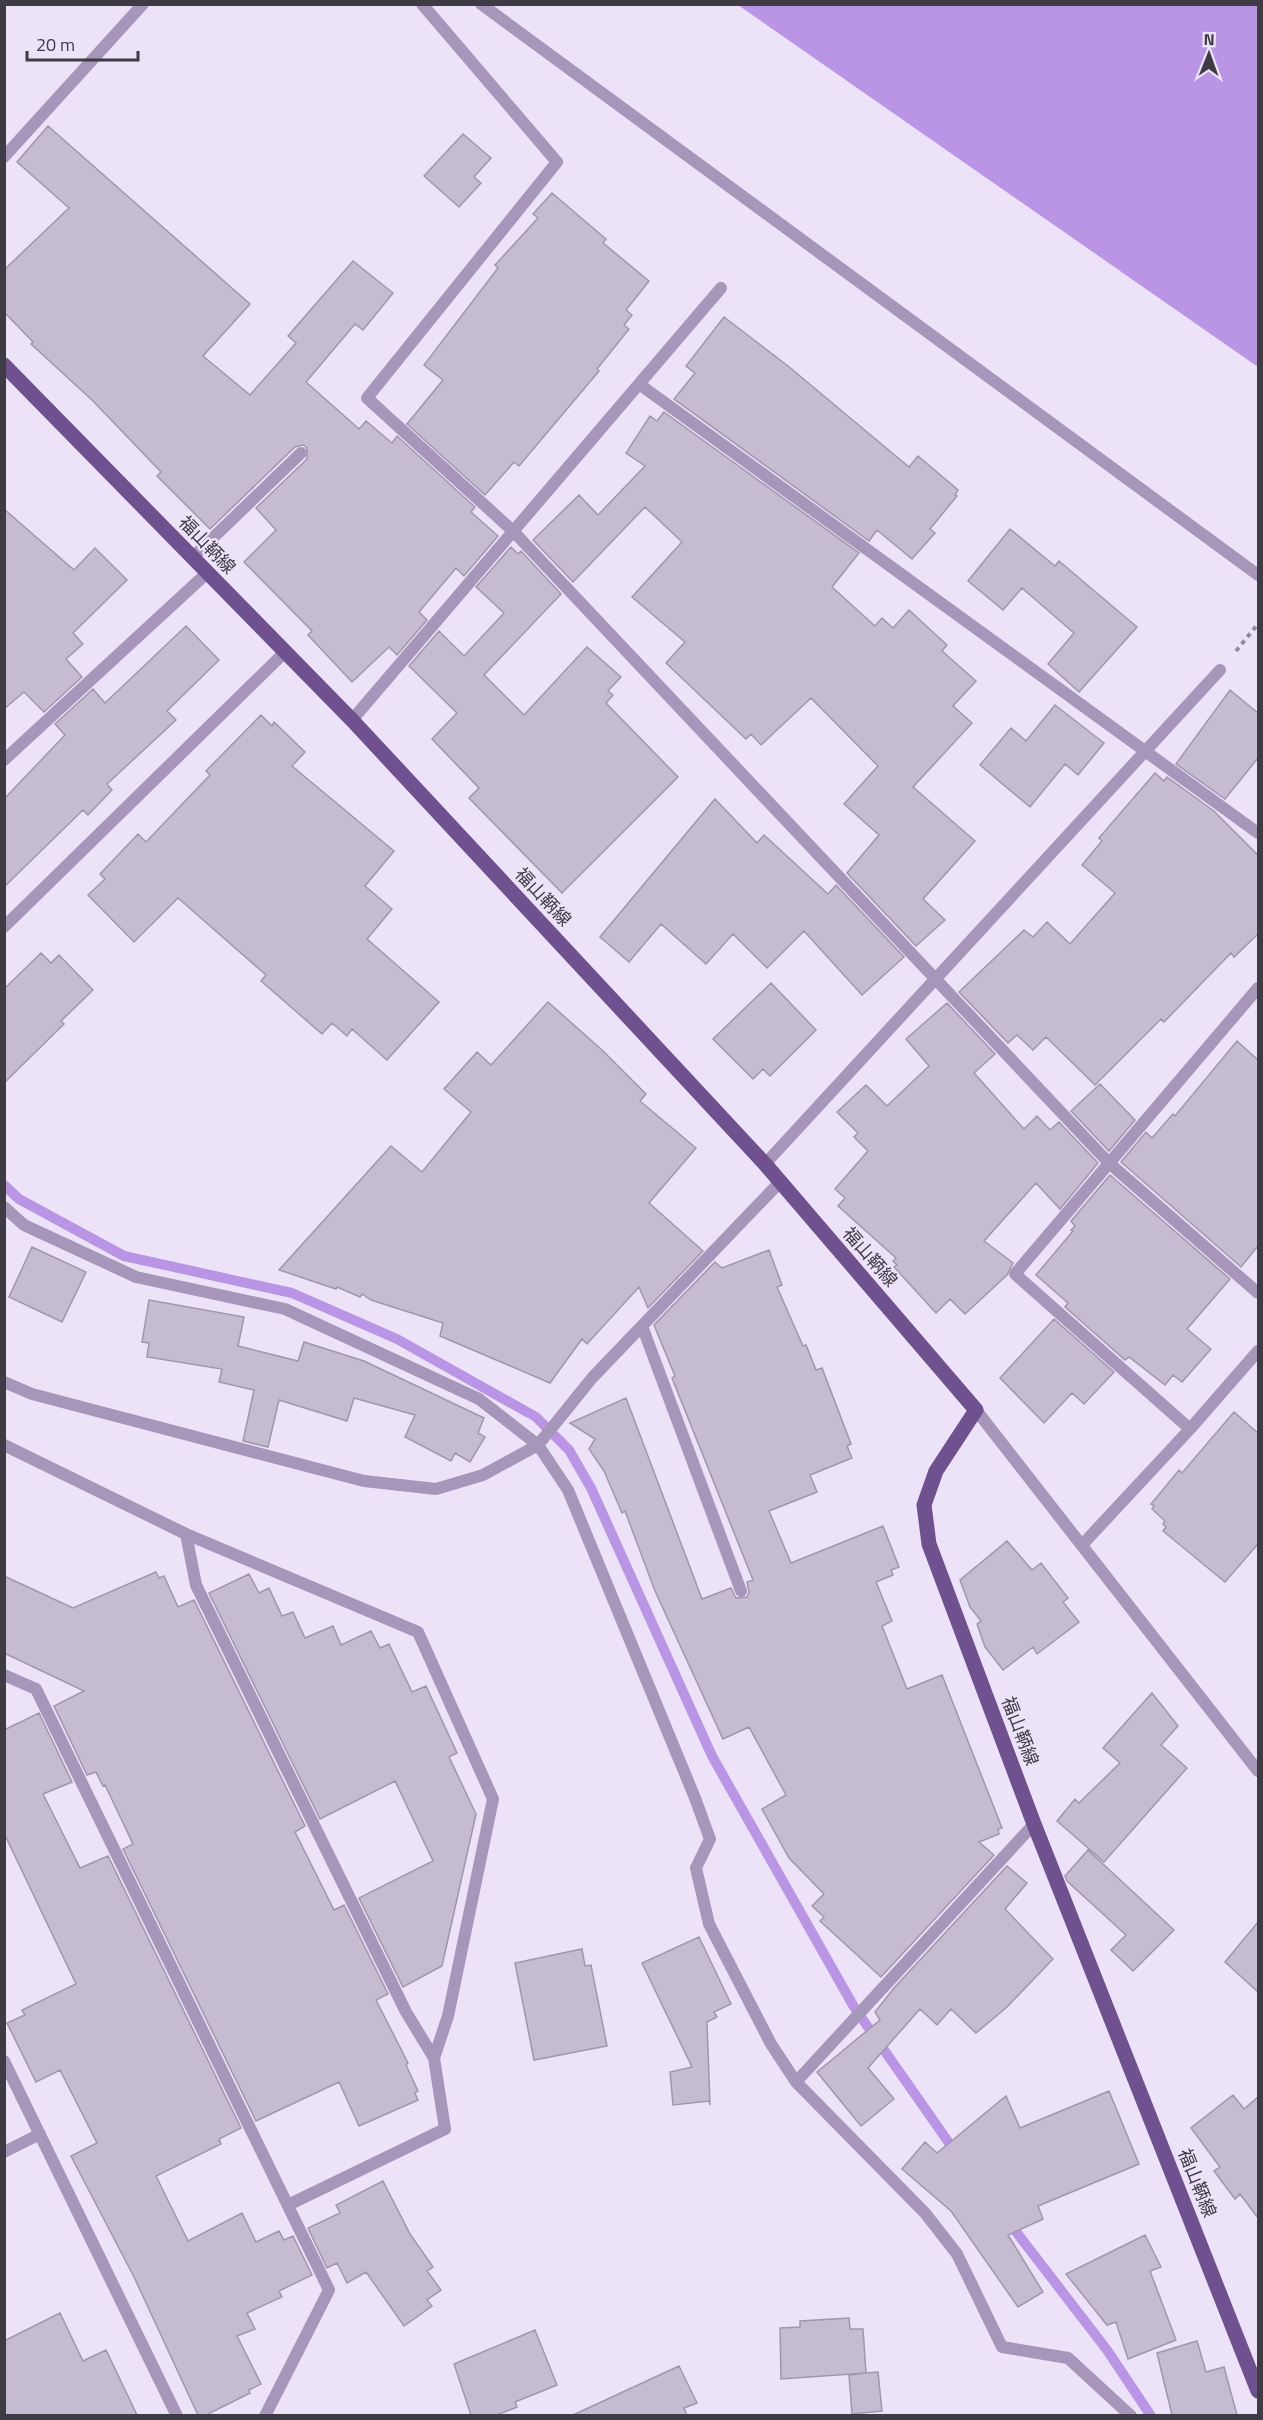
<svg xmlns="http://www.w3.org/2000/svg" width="1263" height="2420" font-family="'Titillium Web','Noto Sans JP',sans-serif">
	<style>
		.water { fill: #bb95e5 }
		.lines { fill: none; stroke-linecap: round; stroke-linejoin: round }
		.stream { stroke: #bb95e5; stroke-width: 10 }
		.building { fill: #c6bcd1; stroke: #a097ac; stroke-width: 1.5 }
		.path { stroke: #938c9c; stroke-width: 4; stroke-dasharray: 4.5 4.5; stroke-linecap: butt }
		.service { stroke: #a696b9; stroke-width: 12 }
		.minor { stroke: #a696b9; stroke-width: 12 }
		.tertiary { stroke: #a696b9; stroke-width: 12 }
		.primary { stroke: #6f518f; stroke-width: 15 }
		.labels { text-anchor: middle; stroke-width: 4.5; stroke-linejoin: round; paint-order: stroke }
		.street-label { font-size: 18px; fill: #3f3b44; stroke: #ede3f9 }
	</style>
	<rect width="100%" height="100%" fill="#ede3f9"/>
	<!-- water -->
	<path class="water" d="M738 5H1258V367Z"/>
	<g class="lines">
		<!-- stream -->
		<path class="stream" d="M4 1185 19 1199 124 1256 292 1293 397 1339 536 1417 569 1450 591 1488 712 1756 854 2007 956 2153
			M1007 2220 1107 2350 1151 2416"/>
	</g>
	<!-- building -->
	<path class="building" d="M48 126 250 304 203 356 250 395 296 343 288 336 353 261 393 293 363 330 355 324 306 382 359 429 366 421 392 443 397 436 475 507 471 512 498 536 464 576 456 568 419 612 427 620 397 655 389 647 352 682 308 635 312 631 244 562 276 530 256 508 307 459V448L303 445 295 447 210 529 157 476 161 472 93 401 31 344 33 342 4 312V270L69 208 17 162Z
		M463 134 491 158 474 177 481 183 459 207 424 176Z
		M552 193 606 239 603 243 649 281 626 310 632 315 624 325 629 329 597 369 599 371 519 466 514 462 485 495 407 424 443 380 424 365 498 268 495 265 538 218 533 214Z
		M724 317 788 366 909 467 918 456 958 490 955 495 957 496 930 529 935 533 912 559 877 530 869 541 674 399 695 373 686 366Z
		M664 412 859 553 832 587 875 626 882 618 893 628 909 610 947 645 942 651 976 681 953 706 972 723 913 787 975 841 923 899 945 920 916 946 847 873 879 835 844 804 878 766 811 698 761 745 751 734 746 739 666 663 685 642 632 597 682 542 645 507 573 582 533 540 579 495 598 515 645 466 626 453 650 416 657 421Z
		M4 509 74 570 95 548 127 580 73 633 83 644 66 659 82 677 44 712 24 692 4 709Z
		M1010 529 1055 566 1059 561 1137 627 1079 692 1048 664 1074 633 1022 588 1003 610 968 581Z
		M511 547 518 554 521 551 561 594 484 675 524 715 587 647 621 677 608 691 613 695 606 703 678 777 562 893 469 798 479 788 432 739 457 713 409 666 439 631 464 656 504 613 476 587Z
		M186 626 219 660 167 711 176 720 107 784 112 790 88 815 83 810 4 887V799L65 735 55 724 93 689 105 703Z
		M1230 690 1258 713V758L1225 799 1176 764Z
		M1055 705 1104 743 1078 775 1065 764 1030 807 980 765 1011 728 1026 741Z
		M261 715 272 726 274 722 305 752 292 766 394 851 365 886 392 909 367 939 439 1002 387 1060 352 1029 347 1036 332 1023 322 1034 261 981 266 975 178 898 134 942 88 895 105 879 100 874 138 834 146 842 210 775 206 771Z
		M1155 773 1164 781 1167 777 1214 811 1258 855V934L1234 957 1231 953 1164 1022 1161 1019 1095 1085 1046 1037 1033 1050 1017 1035 1008 1043 959 992 1024 930 1033 937 1047 922 1070 944 1115 893 1082 865 1102 841 1099 838Z
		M715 799 757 843 764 835 828 894 836 885 904 957 862 995 804 931 767 968 733 934 706 964 661 924 629 962 600 937Z
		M41 953 51 963 59 955 93 990 61 1021 64 1024 4 1083V989Z
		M771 983 816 1030 770 1076 763 1069 753 1079 713 1039Z
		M548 1002 602 1050 646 1094 640 1101 696 1148 649 1203 703 1251 648 1308 639 1287 587 1344 582 1339 550 1383 440 1336 443 1323 371 1300 362 1294 360 1297 337 1287 336 1289 279 1270 391 1146 422 1172 471 1112 444 1089 477 1052 491 1065Z
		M947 1003 995 1054 974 1073 1024 1129 1037 1116 1050 1130 1059 1122 1098 1163 1060 1209 1036 1183 984 1241 1013 1263 1007 1275 965 1314 950 1299 936 1313 894 1267 897 1265 893 1261 896 1258 838 1206 845 1198 835 1189 868 1151 854 1137 858 1133 837 1112 866 1085 887 1106 929 1066 906 1039Z
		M1237 1041 1258 1060V1246L1241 1267 1121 1162 1146 1132 1152 1138 1173 1114 1175 1116Z
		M1100 1084 1135 1120 1109 1151 1071 1111Z
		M1110 1175 1230 1279 1187 1329 1211 1349 1182 1382 1173 1375 1165 1385 1129 1357 1125 1360 1065 1307 1068 1303 1036 1275 1073 1231 1071 1230 1075 1226 1071 1221Z
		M32 1247 86 1272 62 1322 9 1297Z
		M769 1250 782 1285 777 1287 803 1346 806 1345 816 1370 822 1368 851 1444 847 1446 852 1458 810 1475 817 1492 769 1511 791 1563 883 1526 899 1567 891 1570 893 1575 876 1582 892 1621 882 1626 907 1689 942 1675 1002 1828 998 1829 999 1834 979 1842 994 1855 881 1977 820 1921 824 1917 812 1906 824 1894 789 1858 762 1809 786 1795 749 1727 723 1739 655 1591 625 1511 622 1513 604 1471 589 1449 595 1439 570 1423 626 1398 702 1599 731 1588 736 1598 747 1597 749 1592 747 1582 753 1580 672 1378 675 1376 654 1325 715 1262 722 1268Z
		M149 1300 244 1317 238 1346 298 1361 304 1342 364 1361 484 1418 478 1433 485 1437 470 1462 455 1453 451 1461 405 1437 415 1415 354 1398 347 1421 279 1400 268 1447 243 1441 254 1390 219 1382 222 1369 147 1357 149 1343 142 1342Z
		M1054 1319 1114 1372 1084 1404 1072 1393 1044 1423 1000 1378Z
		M1234 1412 1258 1433V1544L1225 1582 1163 1531 1166 1527 1163 1524 1165 1521 1152 1509 1154 1506 1151 1504 1179 1470 1182 1473Z
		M1007 1541 1032 1570 1041 1563 1068 1598 1063 1602 1079 1622 1037 1654 1033 1647 1003 1670 985 1647 977 1624 981 1621 970 1607 960 1580Z
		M156 1572 159 1578 164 1576 178 1607 194 1600 305 1826 295 1832 334 1910 344 1905 388 1994 376 2000 408 2063 406 2065 418 2091 415 2093 418 2100 359 2126 339 2082 256 2121 123 1849 133 1844 105 1785 103 1786 96 1772 87 1775 54 1706 84 1691 4 1653V1576L73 1608Z
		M249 1574 259 1593 269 1588 282 1616 293 1612 305 1638 333 1626 341 1645 371 1631 380 1648 389 1644 412 1692 426 1686 457 1753 449 1757 476 1814 442 1966 403 1987 359 1898 433 1861 395 1781 320 1819 209 1593Z
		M1152 1693 1178 1726 1161 1745 1187 1768 1104 1862 1057 1821 1075 1799 1079 1803 1120 1763 1103 1748Z
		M39 1713 72 1782 43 1794 80 1868 108 1856 241 2128 219 2139 221 2144 156 2176 188 2241 242 2213 256 2242 279 2231 284 2240 293 2236 312 2275 279 2291 282 2297 247 2313 255 2329 237 2336 261 2384 249 2390 250 2393 206 2415H198L134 2277 71 2156 97 2143 60 2070 36 2082 7 2023 25 2015 22 2010 76 1984 4 1833V1730Z
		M1088 1850 1174 1930 1133 1971 1111 1950 1126 1935 1067 1881 1065 1876Z
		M1007 1866 1027 1883 1005 1909 1053 1959 1007 2007 976 2033 951 2009 937 2025 920 2009 868 2068 894 2099 861 2126 817 2072 880 2020 875 2012 894 1988Z
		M1258 1922V1992L1225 1962Z
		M699 1937 731 2004 714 2012 717 2017 707 2022 710 2105 709 2101 673 2105 670 2072 692 2067 642 1963Z
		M582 1949 585 1966 591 1965 607 2046 534 2060 515 1963Z
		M1109 2091 1139 2164 1038 2206 1043 2219 1008 2235 1043 2292 1018 2307 951 2211 902 2169 925 2142 937 2153 1006 2096 1020 2128Z
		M1233 2095 1244 2109 1258 2097V2218L1240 2194 1235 2199 1214 2171 1220 2167 1191 2128Z
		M383 2181 410 2234 433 2267 427 2271 441 2290 427 2300 432 2306 404 2326 366 2272 347 2283 337 2263 327 2268 308 2228 340 2213 336 2205Z
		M1145 2235 1161 2267 1150 2271 1176 2340 1128 2359 1116 2322 1107 2325 1066 2274Z
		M60 2313 83 2361 106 2350 137 2415H4V2341Z
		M849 2318 850 2329H863L866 2373 878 2372 882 2411 852 2414 849 2375 866 2373 781 2379 780 2328 800 2327V2321Z
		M535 2330 557 2385 515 2402 517 2407 497 2415H471L454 2364Z
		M1197 2341 1206 2372 1224 2367 1237 2415H1172L1157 2353Z
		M679 2366 697 2403 684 2408 687 2415H573Z"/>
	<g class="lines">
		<!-- path -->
		<path class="path" d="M1236 651 1258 624"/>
		<!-- service -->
		<path class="service" d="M4 2152 40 2134"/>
		<!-- minor -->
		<path class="minor" d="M422 4 557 162 367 398 513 531 1109 1163 1258 1293
			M4 157 143 4
			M639 384 1258 833
			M192 558 301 453
			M352 720 721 288
			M4 760 207 573
			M4 927 285 652
			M765 1164 1220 670
			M4 1207 24 1225 136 1277 285 1309 479 1399 538 1445 568 1490 695 1798 710 1839 696 1868 709 1924 771 2044 796 2082 925 2213 957 2254 1002 2347 1068 2358 1131 2416
			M642 1326 741 1591
			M4 1382 32 1394 364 1481 436 1489 483 1475 538 1445 592 1378 780 1182
			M1190 1429 1015 1274 1258 988
			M4 1445 186 1534 418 1632 493 1799 448 2016 434 2058 445 2129 288 2205
			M186 1534 196 1585 406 2012 434 2058
			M1082 1545 1190 1429 1258 1351
			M4 1675 36 1689 329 2290 265 2416
			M4 2061 177 2416
			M796 2082 1034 1824"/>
		<!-- tertiary -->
		<path class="tertiary" d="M481 4 1258 575
			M976 1410 1258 1771"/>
		<!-- primary -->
		<path class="primary" d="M4 365 352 720 765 1164 976 1410 936 1471 924 1505 929 1544 1034 1824 1258 2391"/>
	</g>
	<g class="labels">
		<!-- street labels -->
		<g class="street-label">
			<text transform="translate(207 545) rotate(46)" y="6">福山鞆線</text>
			<text transform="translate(543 897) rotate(47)" y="6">福山鞆線</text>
			<text transform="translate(870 1257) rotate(49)" y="6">福山鞆線</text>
			<text transform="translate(1020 1731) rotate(69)" y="6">福山鞆線</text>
			<text transform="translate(1197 2183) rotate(68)" y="6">福山鞆線</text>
		</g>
	</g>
	<!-- border -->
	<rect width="1263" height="2420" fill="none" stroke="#3f3b44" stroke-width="12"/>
	<!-- north arrow -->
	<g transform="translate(1209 54) rotate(1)" stroke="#ede3f9" stroke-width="4.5" paint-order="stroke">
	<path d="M0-4.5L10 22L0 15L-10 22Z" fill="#3f3b44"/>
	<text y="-9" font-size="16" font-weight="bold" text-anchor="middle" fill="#3f3b44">N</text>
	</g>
	<!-- scale -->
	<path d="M27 51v9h111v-9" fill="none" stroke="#3f3b44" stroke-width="3"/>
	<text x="36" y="51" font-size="18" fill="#3f3b44" stroke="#ede3f9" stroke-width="4.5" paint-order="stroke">20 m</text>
</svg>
